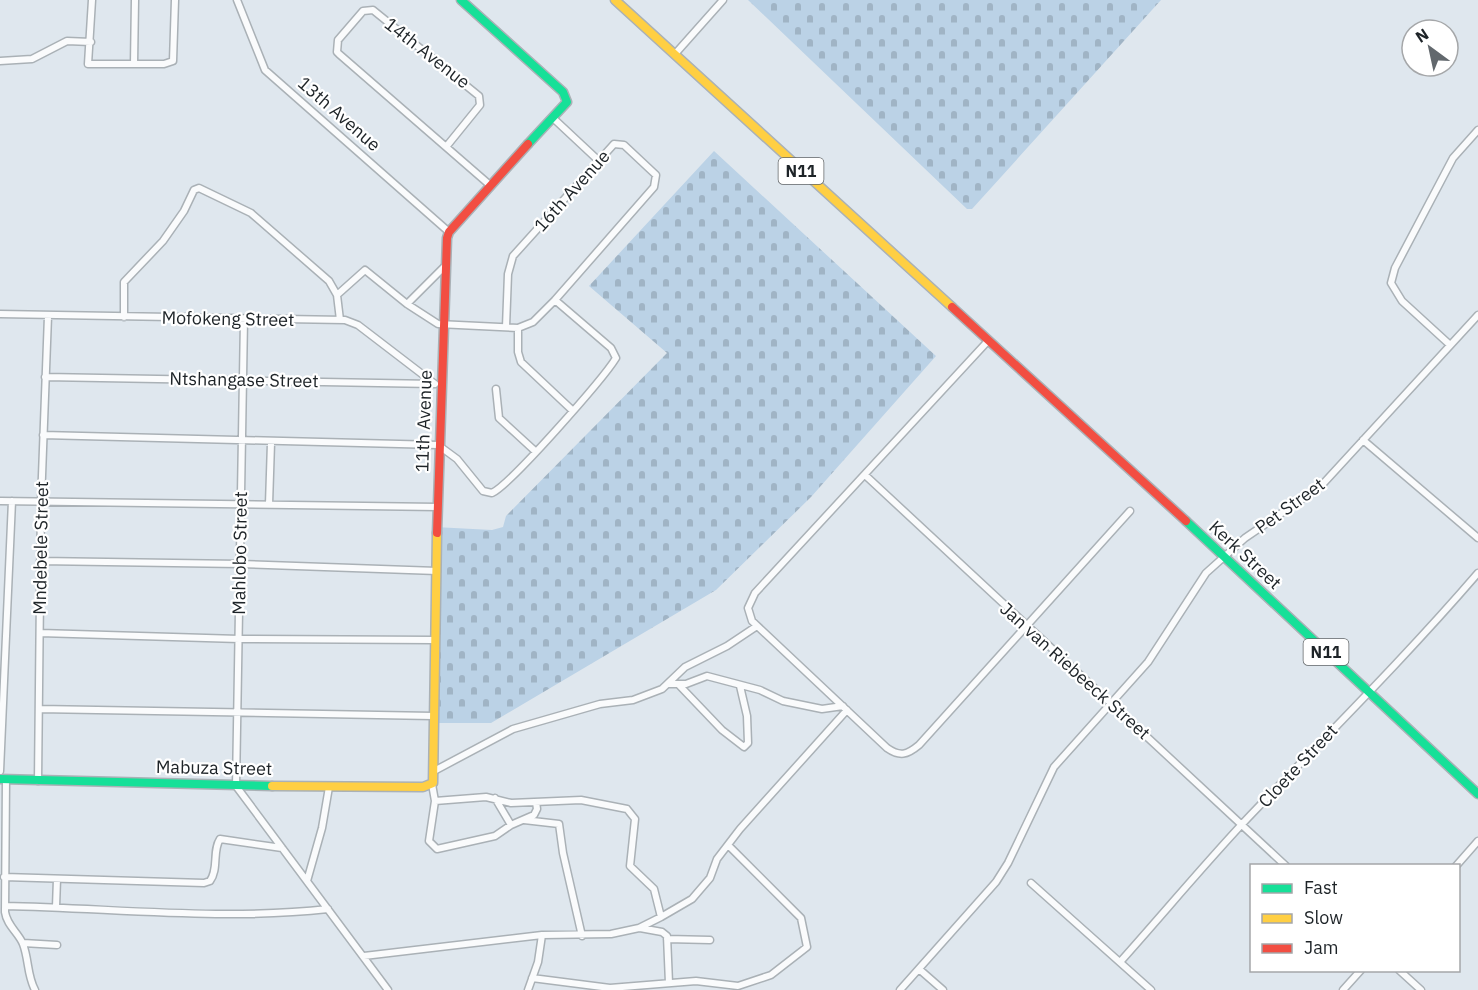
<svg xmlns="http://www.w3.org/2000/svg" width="1478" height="990" font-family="'IBM Plex Sans',sans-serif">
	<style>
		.cemetery { fill: url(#cemetery-stones) }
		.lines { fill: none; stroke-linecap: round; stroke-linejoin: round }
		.street-casing { stroke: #aab1b6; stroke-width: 9 }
		.fast-casing { stroke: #aab1b6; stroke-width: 11 }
		.slow-casing { stroke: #aab1b6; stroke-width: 11 }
		.jam-casing { stroke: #aab1b6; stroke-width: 11 }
		.street { stroke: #fafbfc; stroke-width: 6 }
		.fast { stroke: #16e098; stroke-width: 8 }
		.slow { stroke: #ffcf43; stroke-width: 8 }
		.jam { stroke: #f24e42; stroke-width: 8 }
		.labels { text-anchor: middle; stroke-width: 4.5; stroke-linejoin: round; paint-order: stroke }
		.shield { fill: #fff; stroke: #626668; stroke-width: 1.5 }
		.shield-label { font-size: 16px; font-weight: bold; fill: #1e2428 }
		.street-label { font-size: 18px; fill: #1e2428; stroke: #fff }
	</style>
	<defs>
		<pattern id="cemetery-stones" width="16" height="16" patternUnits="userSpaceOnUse" patternTransform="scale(1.5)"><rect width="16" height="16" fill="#bbd2e6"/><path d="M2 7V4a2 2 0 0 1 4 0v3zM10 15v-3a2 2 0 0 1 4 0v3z" fill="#a0b4c5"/></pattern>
	</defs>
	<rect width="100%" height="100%" fill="#dfe7ee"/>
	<!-- cemetery -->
	<path class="cemetery" d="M748 0H1161L972 209H967Z
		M714 151 936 356 811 497 716 590 491 723H433L435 527 492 530 503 527 506 516 667 353 589 286Z"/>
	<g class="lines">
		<defs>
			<path id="street" d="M92 0 88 64H134L135 0
				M237 0 265 70 449 232
				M675 54 723 0
				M0 61 32 59 67 41 91 42
				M134 64H164L173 61 175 0
				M553 118 599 161
				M446 147 480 105 479 96 373 10 363 11 338 40 337 52 339 54 491 186
				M337 295 365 270 407 304 438 324 518 328 533 322 555 300 654 187 656 175 624 145 614 144 513 256 508 274 506 327
				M407 304 445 266
				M0 314 345 320 358 325 435 384
				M124 317V282L163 241 184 211 194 190 199 188 251 213 329 281 337 295 340 320
				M244 319 236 786 388 990
				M518 328V352L521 362 572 410
				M987 342 755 593 748 608 752 621 887 748C900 757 907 755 919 745L1130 511
				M1449 344 1402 301 1391 283 1395 268 1453 158 1478 130
				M45 377 434 384
				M496 389 499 418 535 451
				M43 435 438 445 457 459 483 491 492 493C511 484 603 379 616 358L611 348 555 300
				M1363 440 1478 538
				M865 475 1286 866
				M0 501 438 507
				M269 504 271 443
				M40 561 240 564 437 571
				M40 633 239 639 434 640
				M669 684H686L707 676 760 690 783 701 822 709 843 706
				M679 685 722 730 744 747 748 743 747 716 740 686
				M39 709 433 716
				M0 771 12 501
				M434 771 513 729 600 704 633 700 662 689 685 667 727 646 757 626
				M6 779 5 912C7 926 18 932 23 944 29 960 27 975 35 990
				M38 781 41 502 48 316
				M432 784 435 801 429 841 437 849 495 836 511 825 534 815 537 809 536 802
				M495 798 511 825
				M435 801 486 797 511 803 581 800 627 809 635 819 630 866 654 889 661 917
				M524 820 559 824 563 853 582 936
				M1456 866 1478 841
				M4 877 204 883 210 881C219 869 212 851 220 839L282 848
				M307 881 322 828 329 787
				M1031 883 1151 990
				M5 906C112 908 221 921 328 909
				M56 907 57 879
				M640 928 662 932 667 936 669 983
				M667 939 710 940
				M23 943 57 945
				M364 956 542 935 611 934 639 928 661 917 692 899 710 878 717 859 740 829 847 710
				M1120 962C1162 915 1202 867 1244 822 1323 739 1404 659 1478 573
				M919 969 943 990
				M1399 970 1421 990
				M532 978 610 988 696 981 738 986 771 975 807 947 801 918 728 845
				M528 990 538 962 542 935
				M900 990 996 882 1008 863 1054 767 1148 662 1206 573 1245 538 1321 486 1478 315
				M1343 990 1361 970"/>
			<path id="fast" d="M461 0 563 92 567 102 528 144
				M1186 521 1478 794
				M0 779 272 786"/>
			<path id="slow" d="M615 0 952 307
				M272 786 423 787 433 783 437 533"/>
			<path id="jam" d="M952 307 1186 521
				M437 533 447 238 449 232 528 144"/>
		</defs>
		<!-- street casing -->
		<use href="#street" class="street-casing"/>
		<!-- fast casing -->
		<use href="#fast" class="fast-casing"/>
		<!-- slow casing -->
		<use href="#slow" class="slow-casing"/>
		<!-- jam casing -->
		<use href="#jam" class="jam-casing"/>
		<!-- street -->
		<use href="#street" class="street"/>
		<!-- fast -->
		<use href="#fast" class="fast"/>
		<!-- slow -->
		<use href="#slow" class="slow"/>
		<!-- jam -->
		<use href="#jam" class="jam"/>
	</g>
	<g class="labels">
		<!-- shield labels -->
		<g class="shield">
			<rect x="778.5" y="158" width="45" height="26" rx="4.5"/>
			<rect x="1303.5" y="639" width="45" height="26" rx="4.5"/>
		</g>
		<g class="shield-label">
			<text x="801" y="177">N11</text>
			<text x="1326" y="658">N11</text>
		</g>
		<!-- street labels -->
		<g class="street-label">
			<text transform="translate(427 53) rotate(38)" y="6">14th Avenue</text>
			<text transform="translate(339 114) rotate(41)" y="6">13th Avenue</text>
			<text transform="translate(572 191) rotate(-48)" y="6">16th Avenue</text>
			<text transform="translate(228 319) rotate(1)" y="6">Mofokeng Street</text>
			<text transform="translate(244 380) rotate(1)" y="6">Ntshangase Street</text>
			<text transform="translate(424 421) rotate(-88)" y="6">11th Avenue</text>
			<text transform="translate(1290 506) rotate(-36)" y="6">Pet Street</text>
			<text transform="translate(41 548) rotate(-89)" y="6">Mndebele Street</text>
			<text transform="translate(240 553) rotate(-89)" y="6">Mahlobo Street</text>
			<text transform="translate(1245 555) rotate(43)" y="6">Kerk Street</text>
			<text transform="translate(1075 671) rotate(42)" y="6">Jan van Riebeeck Street</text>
			<text transform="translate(1298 766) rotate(-47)" y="6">Cloete Street</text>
			<text transform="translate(214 768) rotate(1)" y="6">Mabuza Street</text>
		</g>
	</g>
	<!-- legend -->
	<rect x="1250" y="864" width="210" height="108" fill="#ffffff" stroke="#a5a7a9" stroke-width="1.5"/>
	<rect x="1262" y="884" width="30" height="9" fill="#16e098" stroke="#a5a7a9" stroke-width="1.5"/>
	<text x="1304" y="894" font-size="18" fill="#1e2428">Fast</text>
	<rect x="1262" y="914" width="30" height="9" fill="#ffcf43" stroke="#a5a7a9" stroke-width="1.5"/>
	<text x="1304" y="924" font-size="18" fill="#1e2428">Slow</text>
	<rect x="1262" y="944" width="30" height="9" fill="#f24e42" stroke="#a5a7a9" stroke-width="1.5"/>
	<text x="1304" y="954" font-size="18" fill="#1e2428">Jam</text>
	<!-- north arrow -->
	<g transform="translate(1430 48) rotate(327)"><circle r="28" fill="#ffffff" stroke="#a5a7a9" stroke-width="1.5"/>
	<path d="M0-4.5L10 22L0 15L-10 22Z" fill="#62686d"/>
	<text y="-9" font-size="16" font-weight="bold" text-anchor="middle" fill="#1e2428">N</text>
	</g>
</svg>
